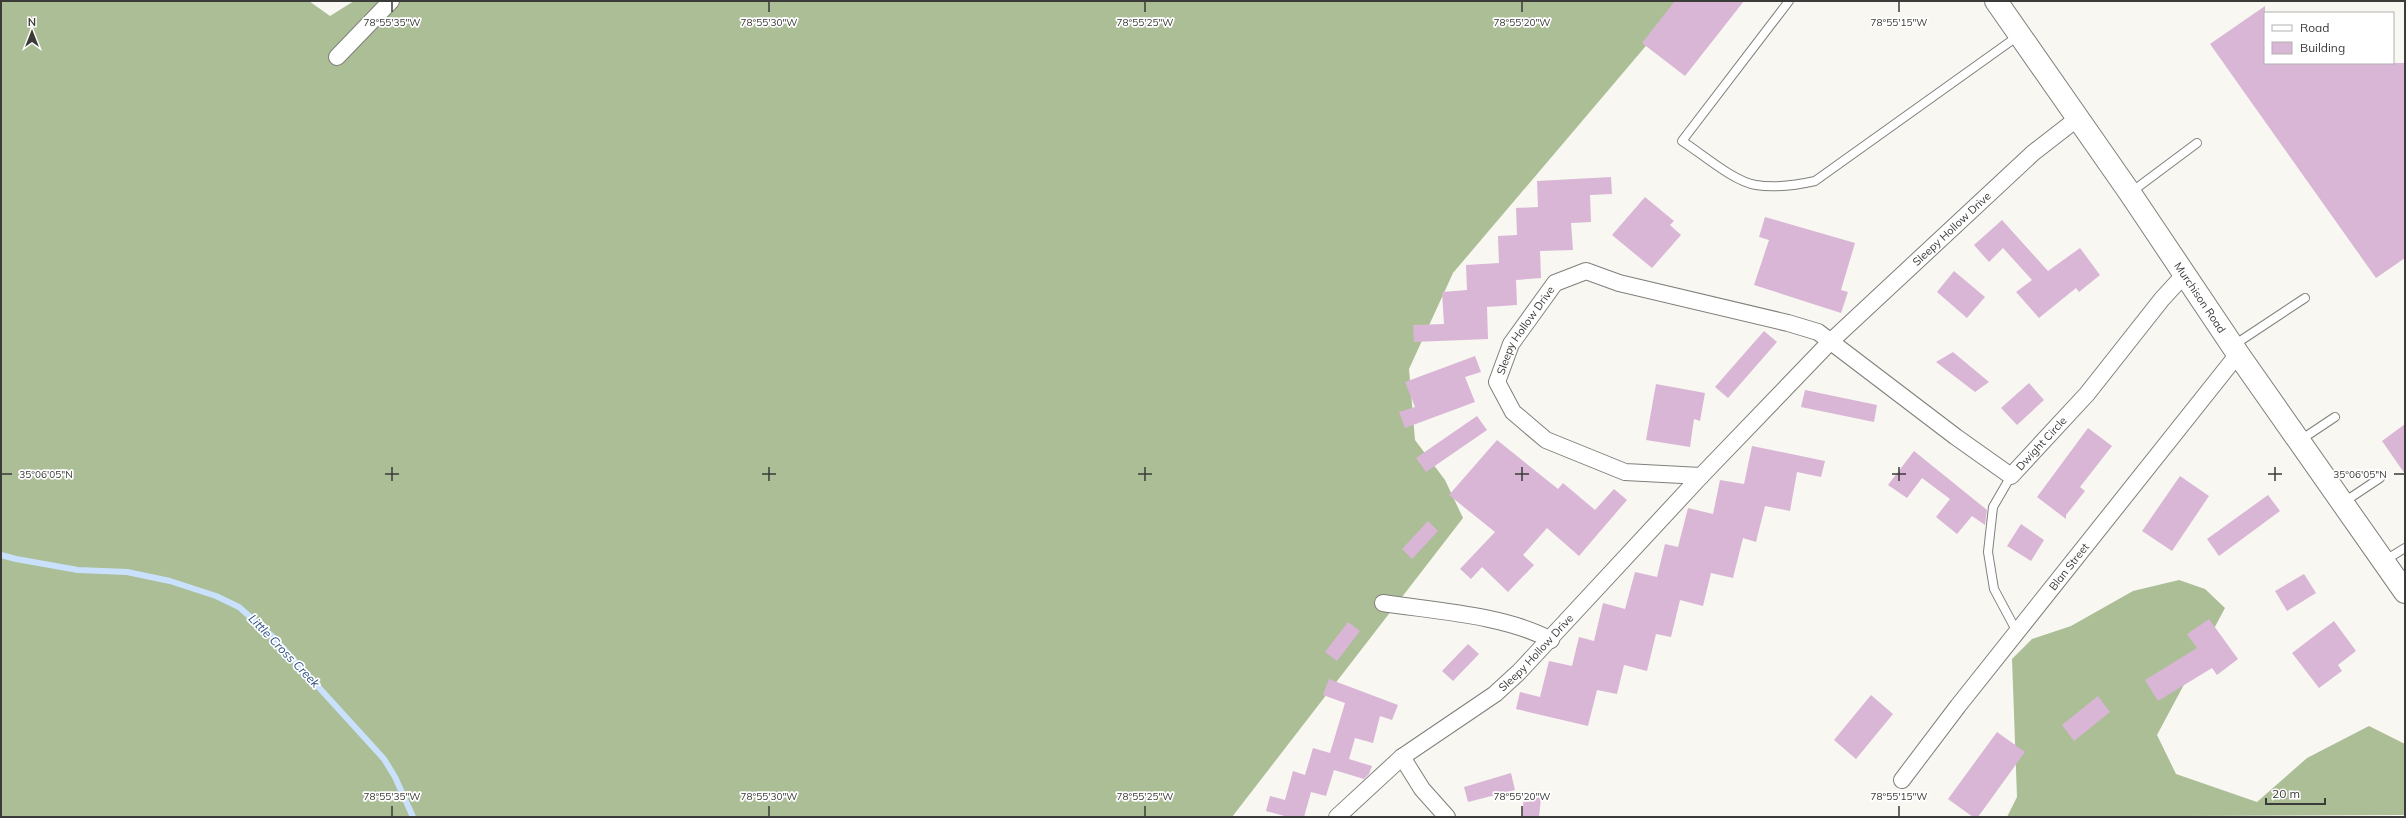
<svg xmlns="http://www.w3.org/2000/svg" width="2406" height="818" font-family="Mulish,sans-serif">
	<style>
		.forest { fill: #abbe96 }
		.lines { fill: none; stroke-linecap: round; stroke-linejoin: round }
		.stream { stroke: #cae1fe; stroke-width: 6 }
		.building { fill: #d9b6d5 }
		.lane-casing { stroke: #807f7b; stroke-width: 10 }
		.street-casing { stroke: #807f7b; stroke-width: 18 }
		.primary-casing { stroke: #807f7b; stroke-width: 24 }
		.lane { stroke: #fff; stroke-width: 8 }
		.street { stroke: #fff; stroke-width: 16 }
		.primary { stroke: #fff; stroke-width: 22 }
		.ticks { fill: none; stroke: #3b3b39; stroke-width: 1.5 }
		.labels { text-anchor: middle; stroke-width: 3.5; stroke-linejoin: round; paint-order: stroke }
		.street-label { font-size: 11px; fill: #3b3b39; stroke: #fff }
		.water-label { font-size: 12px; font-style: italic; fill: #2e5483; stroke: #fff }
		.ticks-label { font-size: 10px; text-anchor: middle; fill: #3b3b39; stroke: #fff; stroke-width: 3.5; stroke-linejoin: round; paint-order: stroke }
	</style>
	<rect width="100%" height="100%" fill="#f8f7f2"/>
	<!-- forest -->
	<path class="forest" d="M1 1H309L330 16 354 1H1684L1453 273 1409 369 1415 440 1445 480 1463 518 1232 817H1Z
		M2179 580 2205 589 2225 608 2157 735 2176 774 2257 802 2307 758 2369 726 2405 744V815L2007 817 2017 797 2012 659 2032 639 2071 626 2133 591Z"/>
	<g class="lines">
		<!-- stream -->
		<path class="stream" d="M1 555 16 559 78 570 127 572 170 581 216 596 239 607 272 636 384 759 395 777 413 817"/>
	</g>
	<!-- building -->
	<path class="building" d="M1675 1H1744L1685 76 1642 43Z
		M2265 6V63H2405V258L2376 278 2210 44Z
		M1611 177 1612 194 1590 195 1591 222 1571 223 1573 250 1540 251 1541 278 1516 280 1517 305 1487 307 1488 339 1414 342 1413 325 1444 324 1442 292 1467 290 1466 265 1499 263 1498 236 1517 235 1516 208 1538 207 1537 181Z
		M1645 197 1674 221 1670 225 1681 235 1652 268 1612 235Z
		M1765 217 1855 243 1841 290 1848 292 1841 313 1754 285 1769 240 1759 237Z
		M2002 220 2048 271 2080 248 2100 275 2079 292 2076 288 2039 318 2016 292 2032 280 2003 248 1989 262 1974 245Z
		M1954 271 1985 297 1967 318 1937 292Z
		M1764 331 1777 342 1728 398 1715 387Z
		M1953 352 1989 382 1975 392 1936 362Z
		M1475 356 1481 372 1465 377 1475 402 1405 428 1399 412 1415 407 1405 382Z
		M2029 383 2044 400 2017 425 2001 408Z
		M1656 384 1705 393 1700 421 1694 419 1690 447 1646 440Z
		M1805 390 1877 405 1874 422 1801 407Z
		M1477 416 1487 430 1426 472 1416 458Z
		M2405 424V474L2382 441Z
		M2088 428 2112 446 2080 487 2085 491 2066 515V519L2037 497Z
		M1497 440 1558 489 1563 483 1595 510 1614 489 1627 500 1579 556 1547 528 1523 555 1534 565 1508 592 1482 567 1471 579 1460 569 1495 532 1449 495Z
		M1752 446 1825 461 1821 477 1797 472 1790 511 1765 506 1756 542 1743 538 1733 578 1711 573 1703 606 1680 600 1671 637 1656 634 1647 671 1624 665 1617 694 1597 690 1588 726 1516 709 1520 692 1540 697 1549 661 1572 666 1579 637 1594 641 1603 603 1625 609 1635 572 1657 577 1665 544 1678 547 1688 508 1713 514 1720 480 1744 484Z
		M1914 451 1987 510 1985 525 1972 516 1957 534 1936 517 1950 499 1922 478 1907 498 1888 485Z
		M2180 476 2209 496 2172 551 2142 531Z
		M2268 495 2280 511 2219 556 2207 539Z
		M1428 521 1438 531 1412 559 1402 549Z
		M2021 524 2044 540 2031 561 2007 546Z
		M2304 574 2316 593 2287 611 2275 591Z
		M2209 619 2238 659 2217 675 2212 668 2158 701 2145 680 2197 648 2187 634Z
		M2334 621 2356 651 2338 665 2342 671 2319 688 2292 653Z
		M1348 622 1360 631 1337 661 1325 652Z
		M1468 644 1479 654 1453 681 1442 671Z
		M1329 679 1398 705 1392 720 1380 716 1373 743 1355 738 1349 759 1372 766 1369 774 1364 779 1334 770 1326 796 1311 792 1304 817H1288L1266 811 1270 796 1285 800 1293 771 1305 775 1313 748 1330 753 1345 703 1323 695Z
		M1871 695 1893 714 1856 759 1834 740Z
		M2098 696 2110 712 2074 741 2062 725Z
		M1997 732 2025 752 1978 817H1973L1948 799Z
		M1511 773 1515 790 1468 802 1464 787Z
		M1524 795 1541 798 1539 817H1522Z"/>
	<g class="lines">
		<defs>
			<path id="lane" d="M1789 1 1682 141C1701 153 1734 182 1756 185 1774 188 1797 185 1815 181L2018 36
				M2130 193 2197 143
				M2234 345 2305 298
				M2299 441 2335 417
				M2011 476 1993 507 1988 552 1994 589 2017 632
				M2344 502 2380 478
				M2384 561 2405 548"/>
			<g id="street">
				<path d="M337 57 391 1"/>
				<path id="s1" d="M1701 476 1625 472 1546 440 1513 412 1497 382 1511 344 1555 283 1586 271 1619 283 1788 323 1818 332 1956 437 2011 476 2087 394 2162 299 2184 275"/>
				<path d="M1383 603C1435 611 1505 615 1551 640"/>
				<path d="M1402 757 1422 789 1447 817"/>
				<path id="s2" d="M1902 780 1958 706 2238 354"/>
				<path id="s3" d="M1337 817 1402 757 1495 694 1519 672 1701 476 1829 343 2033 153 2078 118"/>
			</g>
			<g id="primary">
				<path id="s4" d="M1996 1 2130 193 2238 354 2405 592"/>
			</g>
		</defs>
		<!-- lane casing -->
		<use href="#lane" class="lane-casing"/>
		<!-- street casing -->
		<use href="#street" class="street-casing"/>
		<!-- primary casing -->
		<use href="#primary" class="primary-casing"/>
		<!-- lane -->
		<use href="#lane" class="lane"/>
		<!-- street -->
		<use href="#street" class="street"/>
		<!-- primary -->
		<use href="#primary" class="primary"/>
	</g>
	<!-- ticks -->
	<path class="ticks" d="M392 2V12M769 2V12M1145 2V12M1522 2V12M1899 2V12M392 467V481M769 467V481M1145 467V481M1522 467V481M1899 467V481M2275 467V481M2 474H12M385 474H399M762 474H776M1138 474H1152M1515 474H1529M1892 474H1906M2268 474H2282M2394 474H2404M392 806V816M769 806V816M1145 806V816M1522 806V816M1899 806V816"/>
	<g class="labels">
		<!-- street labels -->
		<g class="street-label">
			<text dy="4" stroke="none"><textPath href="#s3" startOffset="853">Sleepy Hollow Drive</textPath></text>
			<text dy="4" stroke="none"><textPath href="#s4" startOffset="360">Murchison Road</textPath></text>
			<text dy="4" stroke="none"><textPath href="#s1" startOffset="298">Sleepy Hollow Drive</textPath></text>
			<text dy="4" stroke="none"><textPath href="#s1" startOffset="913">Dwight Circle</textPath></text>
			<text dy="4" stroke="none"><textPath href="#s2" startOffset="271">Blan Street</textPath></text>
			<text dy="4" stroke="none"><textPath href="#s3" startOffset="259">Sleepy Hollow Drive</textPath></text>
		</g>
		<!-- water labels -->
		<g class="water-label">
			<text transform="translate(284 651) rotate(46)" y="4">Little Cross Creek</text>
		</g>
	</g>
	<g class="ticks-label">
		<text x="392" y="26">78°55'35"W</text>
		<text x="769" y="26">78°55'30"W</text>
		<text x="1145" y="26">78°55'25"W</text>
		<text x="1522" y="26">78°55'20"W</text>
		<text x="1899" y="26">78°55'15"W</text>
		<text x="46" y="478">35°06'05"N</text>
		<text x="2360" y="478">35°06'05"N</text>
		<text x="392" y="800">78°55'35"W</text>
		<text x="769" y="800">78°55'30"W</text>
		<text x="1145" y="800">78°55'25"W</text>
		<text x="1522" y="800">78°55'20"W</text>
		<text x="1899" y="800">78°55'15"W</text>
	</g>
	<!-- border -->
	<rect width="2406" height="818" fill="none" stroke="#3b3b39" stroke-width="4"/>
	<!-- legend -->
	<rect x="2264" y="12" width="130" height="52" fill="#ffffff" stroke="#b1b1b0"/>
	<rect x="2272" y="25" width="20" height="6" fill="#ffffff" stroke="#b1b1b0"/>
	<text x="2300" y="32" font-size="12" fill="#3b3b39">Road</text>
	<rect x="2272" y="42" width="20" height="12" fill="#d9b6d5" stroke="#b1b1b0"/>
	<text x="2300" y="52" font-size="12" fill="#3b3b39">Building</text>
	<!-- north arrow -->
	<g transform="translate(32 32)" stroke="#ffffff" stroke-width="3" paint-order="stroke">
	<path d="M0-3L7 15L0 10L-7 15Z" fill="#3b3b39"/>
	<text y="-6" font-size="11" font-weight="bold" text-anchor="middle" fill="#3b3b39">N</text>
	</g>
	<!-- scale -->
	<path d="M2266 798v6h59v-6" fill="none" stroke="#3b3b39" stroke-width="2"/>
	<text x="2272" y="798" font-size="12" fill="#3b3b39" stroke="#ffffff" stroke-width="3" paint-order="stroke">20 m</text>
</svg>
